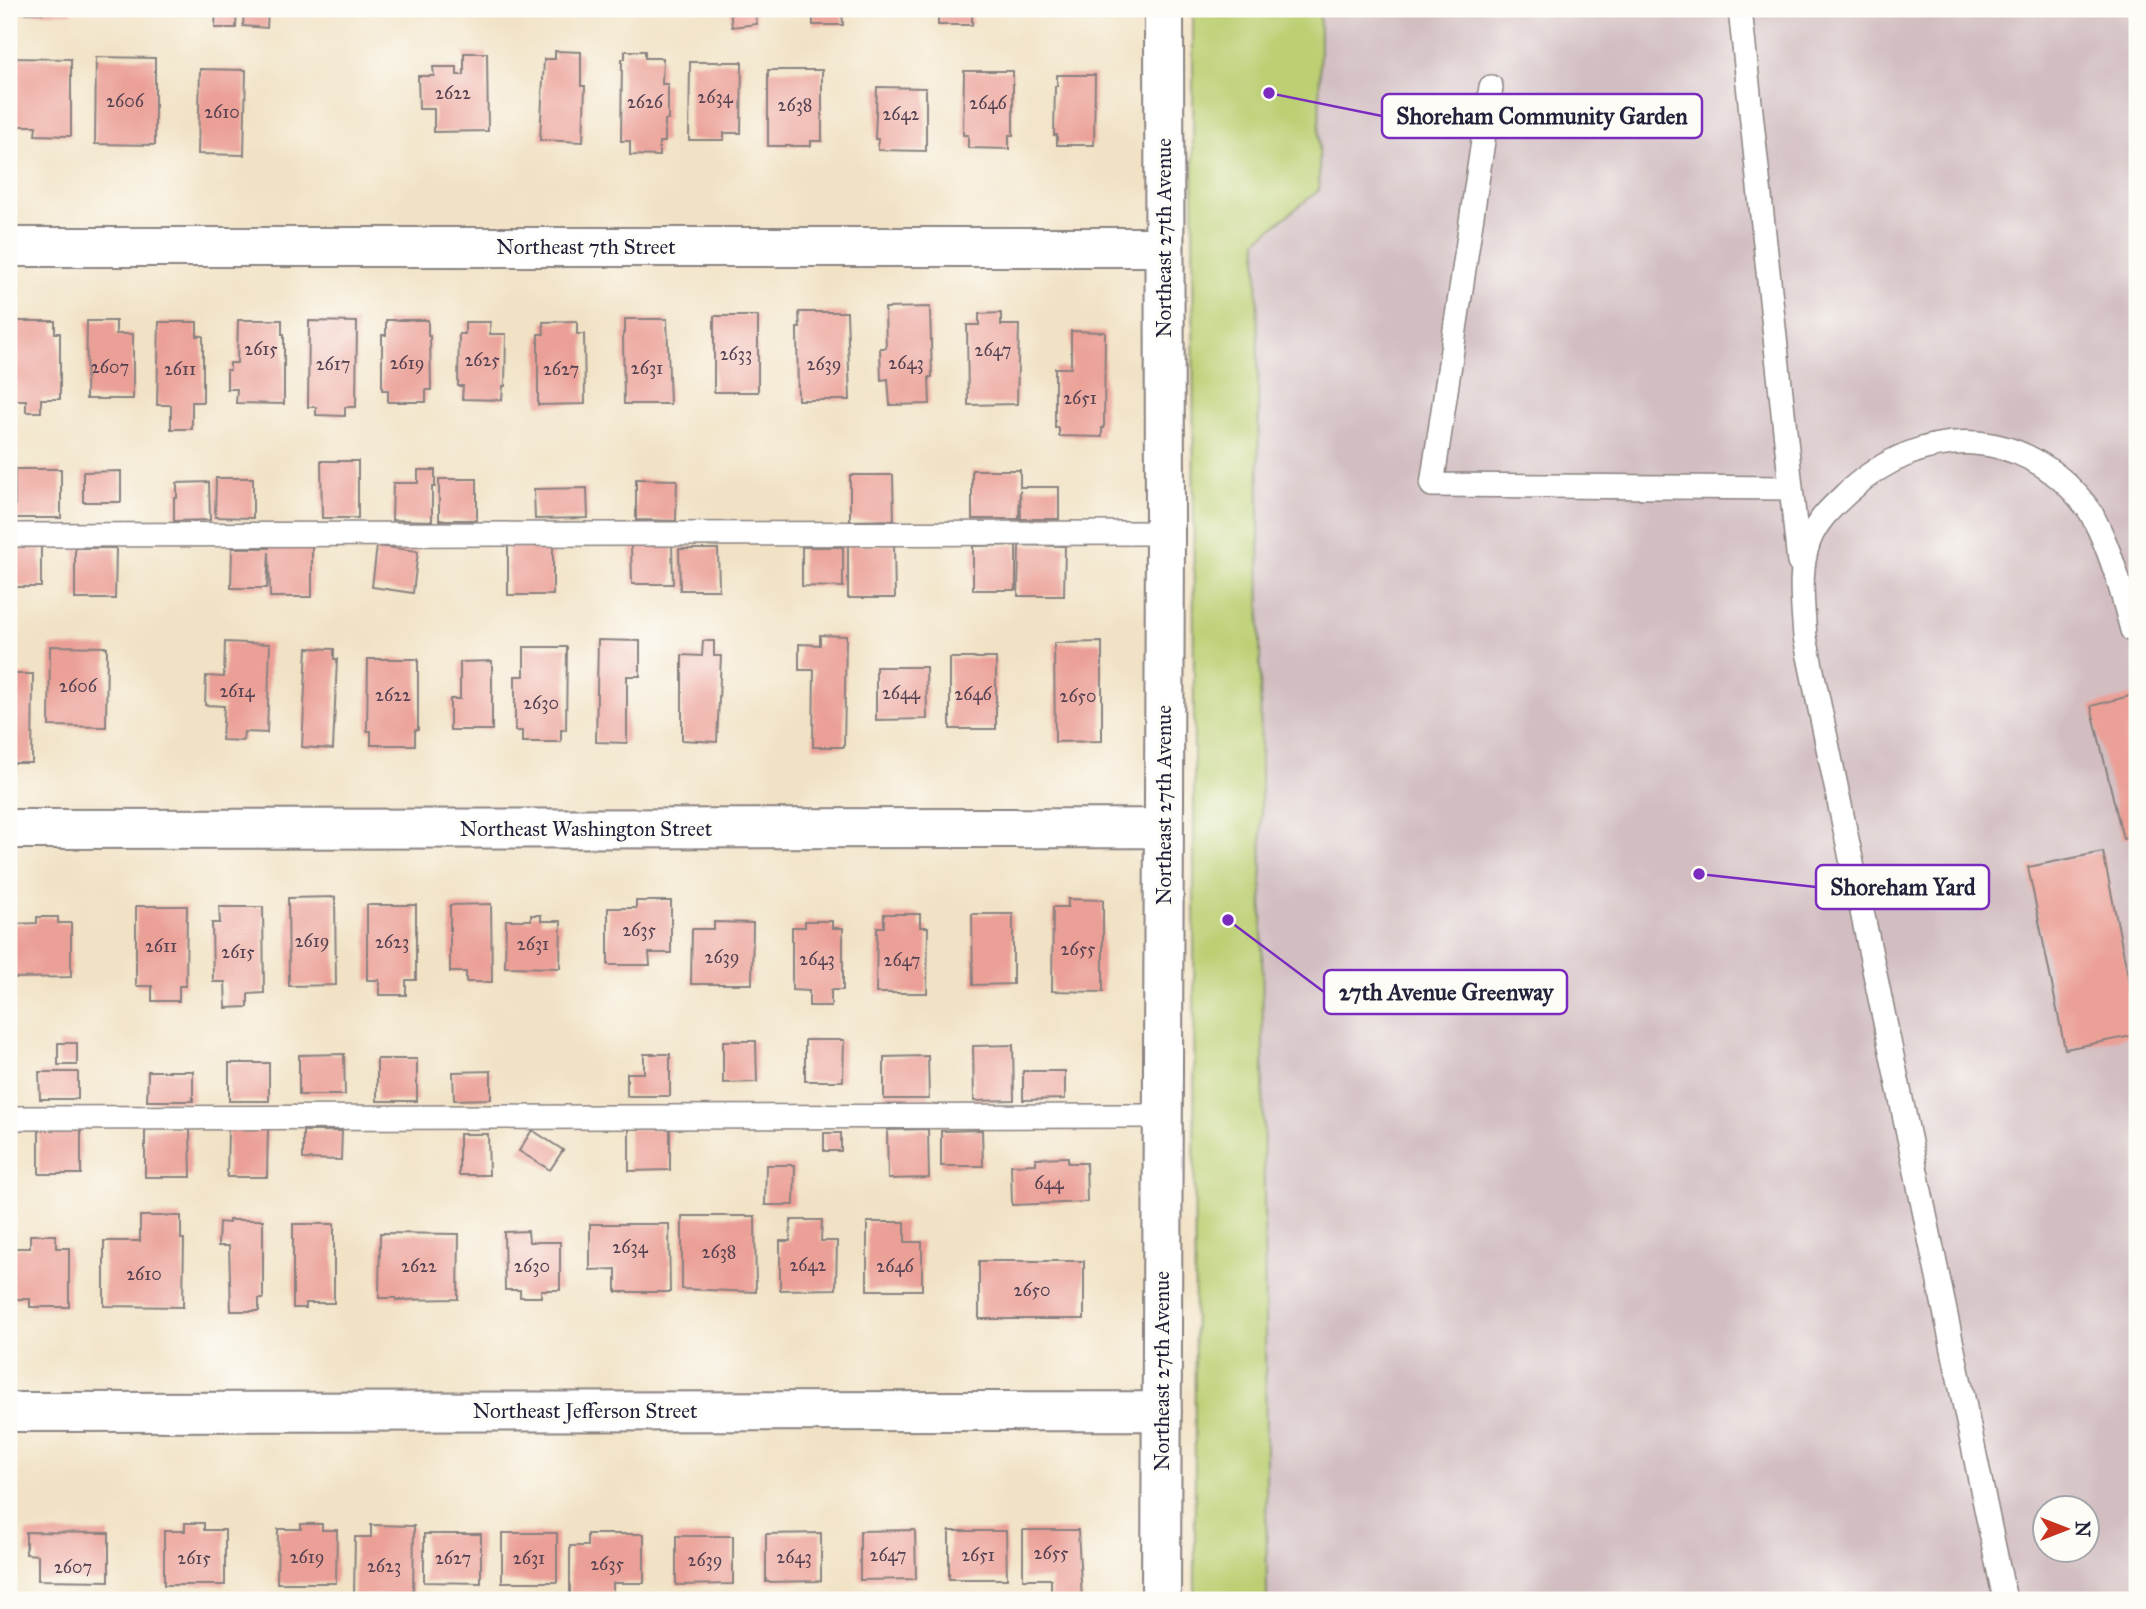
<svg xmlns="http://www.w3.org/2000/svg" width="2146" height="1609" font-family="'IM FELL Great Primer',serif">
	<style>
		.industrial { fill: #d2bec1; fill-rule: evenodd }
		.green { fill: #bccf73; stroke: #6f7857; stroke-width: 2 }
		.building { fill: #eba097 }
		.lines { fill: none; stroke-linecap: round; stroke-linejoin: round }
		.lane-casing { stroke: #8a8280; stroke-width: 26 }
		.street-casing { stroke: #8a8280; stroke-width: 42 }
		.lane { stroke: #fff; stroke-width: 23 }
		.street { stroke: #fff; stroke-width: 38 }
		.labels { text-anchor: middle; stroke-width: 6; stroke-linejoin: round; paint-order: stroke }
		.number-label { font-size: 18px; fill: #544252 }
		.street-label { font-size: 21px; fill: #22223b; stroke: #fdfcf7 }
		.leader { fill: none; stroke: #7b2cbf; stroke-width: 2.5 }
		.callout-dot { fill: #7b2cbf; stroke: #fdfcf7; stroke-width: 2.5 }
		.callout { fill: #fdfcf7; stroke: #7b2cbf; stroke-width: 2.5 }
		.callout-label { font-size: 23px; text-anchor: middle; font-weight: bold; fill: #22223b }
	</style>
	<rect width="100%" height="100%" fill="#fdfcf7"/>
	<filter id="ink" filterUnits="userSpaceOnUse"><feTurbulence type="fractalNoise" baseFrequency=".0143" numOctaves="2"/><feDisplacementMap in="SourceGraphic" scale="14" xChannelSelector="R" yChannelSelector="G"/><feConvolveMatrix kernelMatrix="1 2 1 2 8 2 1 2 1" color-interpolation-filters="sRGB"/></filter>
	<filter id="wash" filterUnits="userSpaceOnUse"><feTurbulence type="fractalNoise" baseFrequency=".00686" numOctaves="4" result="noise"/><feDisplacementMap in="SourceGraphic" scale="28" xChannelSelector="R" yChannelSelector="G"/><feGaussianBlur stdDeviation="1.57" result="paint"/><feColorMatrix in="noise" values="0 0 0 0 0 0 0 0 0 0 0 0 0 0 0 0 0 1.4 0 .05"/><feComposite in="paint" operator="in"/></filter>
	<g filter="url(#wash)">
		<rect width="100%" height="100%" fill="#f1e2c5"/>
		<!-- industrial -->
		<path class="industrial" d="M1320 9H2137V1600H1267L1257 240 1319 190ZM2044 1508H2086V1550H2044Z"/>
		<!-- green -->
		<path class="green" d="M1193 9H1320L1319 190 1257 240 1267 1600H1195Z"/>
		<g id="blocks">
			<!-- building -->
			<path class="building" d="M20 9H72V13H20Z
				M216 9H237L236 28H215Z
				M244 9H268L267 28 243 26Z
				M730 9H754L757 24 732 27Z
				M813 9H842L843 25H813Z
				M938 9H972V25H938Z
				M555 51 581 52V86H585L583 142 540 140 544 59H555Z
				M625 51H645V58H663L662 84H668V120H665V142H659V156L630 155V141H621L622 59H625Z
				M464 53H487L488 131 434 132V109H419L418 76H434L433 67H457V75H464Z
				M96 57 155 58V145L95 144Z
				M9 58 71 59V136L35 135 36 126H10Z
				M690 62H742L741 133H724V140H689Z
				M200 69 246 70 244 155 198 154Z
				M768 70H822V141H811V146H768Z
				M964 71H1013V135H1009V149L968 148V135H963Z
				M1057 75H1095L1094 145H1057V135H1054L1055 86H1057Z
				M877 87 926 88V151L878 150V139H875Z
				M930 307 932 377H929L930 404 890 405 888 379 881 380 880 348H886L885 308Z
				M799 312H847L850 400H798L797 328H800Z
				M1001 313V325H1019L1017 404 968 405 967 325H979V314Z
				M714 316H758V392H714Z
				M625 319H667L670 404H624L623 333H625Z
				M238 320H282V334H284V404L236 403 237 389H227V370H230V363H237Z
				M386 320H428V336H430L431 390H426V402H388V390H382V335H386Z
				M12 321H55V333H60V399H41V412H26V400H9V334H12Z
				M87 321H116V334H133V399H86Z
				M309 321 357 322 356 407H345V416L316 415V407H308Z
				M577 321V334H584L585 404 538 405V334H544L543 322Z
				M159 322H197V336H203V402H192V429H171V405H157Z
				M465 322H490V334H506L505 386H503L502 400 462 399 463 386H458L459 334H465Z
				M1071 331 1105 332 1104 428H1102V437L1059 436V428H1055V368H1071Z
				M321 461H358V518H322Z
				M15 469H61V518H15Z
				M418 470H435V487H432V521L392 520 393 483H418Z
				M972 470H1020V487H1059V519H1021L1020 490 1019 519H972Z
				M121 471V502H83V472Z
				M850 475H893L894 520 850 521Z
				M216 478H253V518L215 517Z
				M439 479H477V520H439Z
				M636 479 677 480 676 521 636 520Z
				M209 482 210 520 174 521V498H177V483Z
				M587 488 588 518 535 519 534 489Z
				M672 544 673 584H632L631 545Z
				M894 544 895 598H848V545Z
				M9 545H41V587H9Z
				M1016 545V590H973V546Z
				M1019 545 1065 546 1064 596H1018Z
				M269 546H312V597H270L269 552 267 588H231L232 548H269Z
				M377 546 418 551 413 593 372 587Z
				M508 546H553V595H508Z
				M802 547H843V587L802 586Z
				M75 548H116L115 599H75Z
				M679 549H718L719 590H680Z
				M820 635 846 636 844 747H813L814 670H799V644L820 645Z
				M598 640 640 641V676H627V743L596 742Z
				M703 641H714V656H721L717 742 682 740V655L702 656Z
				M225 642 270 644 267 733 244 732 243 741 222 740 224 706 205 705 206 676 224 677Z
				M1102 642V741L1055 742 1054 643Z
				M50 646 107 647 106 727 49 726Z
				M524 647H567L566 730H561V742H522V731H515V676H524Z
				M307 648 334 649V659H337L333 749 302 747Z
				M950 658H996V729H950Z
				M368 659H418V730H415V745H371V731H367Z
				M492 661V730H450V699H460V662Z
				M876 667H926L927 719 876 720Z
				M9 674H33L32 763H9Z
				M2137 694V836L2123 839 2091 706Z
				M2103 852 2137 1020V1035L2065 1049 2028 867Z
				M335 897 336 985 289 986 288 898Z
				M1068 899 1103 900V992L1052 991 1053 907H1068Z
				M636 901H671V953H649L650 965H608V908H636Z
				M491 904 492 982H466V972H450V905Z
				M367 905H416V980H406V995H379V980H367Z
				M136 906H187L186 986H179V1001H152V986H136Z
				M219 907H263L264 993 248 994V1007L226 1008 225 982H213L212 923H220Z
				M884 914H920V927H928L927 993H876L877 927H884Z
				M972 914H1013V984L973 985Z
				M531 915H541V921H561L560 968 505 967 506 920H531Z
				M37 917H58V923H71V977L13 978V924L37 923Z
				M805 921H832V928H843V990H831V1006H809V991L792 990V927H805Z
				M714 922 753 923 752 984H691L692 929H714Z
				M805 1040H844L843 1081H805Z
				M723 1041H756L757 1082 723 1083Z
				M58 1043H77V1065H58Z
				M1013 1045 1014 1100 974 1101 973 1046Z
				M344 1054 345 1095H299V1055Z
				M644 1054H670V1096H627V1073H644Z
				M928 1056 929 1099H884V1057Z
				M377 1059H417V1101H377Z
				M229 1063H269V1101H229Z
				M148 1071H193V1101H147Z
				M491 1071V1099L454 1100 453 1072Z
				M1023 1071H1065V1099L1023 1100Z
				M39 1072H78V1099H40Z
				M39 1128H81V1174H39Z
				M145 1129H190L191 1177H145Z
				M228 1129H268L267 1177H227Z
				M629 1129H670V1170L629 1171Z
				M928 1129 929 1178 888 1179 887 1130Z
				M532 1130 563 1150 550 1170 519 1151Z
				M982 1130 983 1166H941V1131Z
				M303 1131H342L341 1160 303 1159Z
				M824 1133H841V1151H824Z
				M459 1134H488L489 1175H459Z
				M1068 1157V1163H1086L1087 1202 1012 1205 1011 1165 1036 1164V1158Z
				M766 1165H795L794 1205H765Z
				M140 1216H181V1239H184L183 1307 104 1306V1241H140Z
				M682 1216H755L756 1292 682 1289Z
				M229 1220H263V1299H259V1311H231L229 1246H218L219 1222 229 1223Z
				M791 1220H822L821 1241H837L836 1289 780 1290V1241H790Z
				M867 1222H905V1242H922V1290H867Z
				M293 1224H334V1303H306V1308H293Z
				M590 1224H669L670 1292H616V1269L590 1270Z
				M528 1231 529 1242H560V1290H541V1297H520V1290H505L504 1232Z
				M380 1233 459 1234 458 1299 396 1300V1298H379Z
				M30 1235H56V1248H69V1307H30V1299H9V1248H30Z
				M979 1261H1084V1319H979Z
				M185 1523H204V1530H225V1585H164V1531H185Z
				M301 1524H322V1530H337L336 1583H277L278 1529H301Z
				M371 1525 414 1526 413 1596 354 1595 355 1537H371Z
				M915 1530 916 1579 860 1580V1531Z
				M1023 1530H1078L1082 1600H1051V1579H1023Z
				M949 1531H1006L1007 1579H949Z
				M26 1532 109 1533V1581L38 1580V1555L26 1554Z
				M502 1533H557V1582H502Z
				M821 1533V1581L766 1582V1534Z
				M424 1534H481V1583L424 1582Z
				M587 1534H644V1583H613V1600H570V1546H587Z
				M676 1536H733V1584L676 1585Z"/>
		</g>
	</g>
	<g filter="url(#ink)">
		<use href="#blocks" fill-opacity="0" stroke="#8a8280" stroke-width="2"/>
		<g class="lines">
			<defs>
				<path id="lane" d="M1740 9 1799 562
					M1491 87 1432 485 1791 488
					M9 535 1165 533
					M9 1118 1163 1116
					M2005 1600 1805 637C1803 605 1798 571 1809 541 1817 520 1832 507 1848 492 1922 424 2023 424 2086 506 2092 512 2095 522 2099 529 2114 562 2123 595 2132 630"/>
				<path id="street" d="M9 247H1164
					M9 829 1163 828
					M9 1412 1162 1411
					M1161 1600 1165 533 1164 9"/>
			</defs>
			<!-- lane casing -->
			<use href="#lane" class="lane-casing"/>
			<!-- street casing -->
			<use href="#street" class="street-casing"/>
			<!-- lane -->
			<use href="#lane" class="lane"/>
			<!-- street -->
			<use href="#street" class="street"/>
		</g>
	</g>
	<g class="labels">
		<!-- number labels -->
		<g class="number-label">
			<text x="453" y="99">2622</text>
			<text x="715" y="103">2634</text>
			<text x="125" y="107">2606</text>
			<text x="645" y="108">2626</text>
			<text x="988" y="109">2646</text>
			<text x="795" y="111">2638</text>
			<text x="222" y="118">2610</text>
			<text x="901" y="120">2642</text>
			<text x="261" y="355">2615</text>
			<text x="993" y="356">2647</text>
			<text x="736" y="360">2633</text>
			<text x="482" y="366">2625</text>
			<text x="407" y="369">2619</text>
			<text x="906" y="369">2643</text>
			<text x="333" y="370">2617</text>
			<text x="824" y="370">2639</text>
			<text x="110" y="373">2607</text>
			<text x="647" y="374">2631</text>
			<text x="180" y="375">2611</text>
			<text x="561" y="375">2627</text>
			<text x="1080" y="404">2651</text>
			<text x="78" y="692">2606</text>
			<text x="237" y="697">2614</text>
			<text x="901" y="699">2644</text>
			<text x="973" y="700">2646</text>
			<text x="393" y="701">2622</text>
			<text x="1078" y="702">2650</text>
			<text x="541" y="709">2630</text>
			<text x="639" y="936">2635</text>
			<text x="312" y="947">2619</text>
			<text x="392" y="948">2623</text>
			<text x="533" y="950">2631</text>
			<text x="161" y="952">2611</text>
			<text x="1078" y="955">2655</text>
			<text x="238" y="958">2615</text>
			<text x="722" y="963">2639</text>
			<text x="817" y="965">2643</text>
			<text x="902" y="966">2647</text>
			<text x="1049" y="1189">644</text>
			<text x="630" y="1253">2634</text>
			<text x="719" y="1258">2638</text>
			<text x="808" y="1271">2642</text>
			<text x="419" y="1272">2622</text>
			<text x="532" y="1272">2630</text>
			<text x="895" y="1272">2646</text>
			<text x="144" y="1280">2610</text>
			<text x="1032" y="1296">2650</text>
			<text x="1051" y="1559">2655</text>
			<text x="888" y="1561">2647</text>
			<text x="978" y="1561">2651</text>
			<text x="307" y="1563">2619</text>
			<text x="794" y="1563">2643</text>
			<text x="194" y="1564">2615</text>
			<text x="453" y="1564">2627</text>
			<text x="529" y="1564">2631</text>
			<text x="705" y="1566">2639</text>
			<text x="607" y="1570">2635</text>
			<text x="384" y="1572">2623</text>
			<text x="73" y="1573">2607</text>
		</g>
		<!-- street labels -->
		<g class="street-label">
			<text transform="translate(1164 238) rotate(-90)" y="7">Northeast 27th Avenue</text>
			<text x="586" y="254">Northeast 7th Street</text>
			<text transform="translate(1164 805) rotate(-90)" y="7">Northeast 27th Avenue</text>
			<text x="586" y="836">Northeast Washington Street</text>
			<text transform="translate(1162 1371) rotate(-90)" y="7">Northeast 27th Avenue</text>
			<text x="585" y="1418">Northeast Jefferson Street</text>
		</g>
	</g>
	<!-- callouts -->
	<path class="leader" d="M1269 93L1382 116M1699 874L1816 887M1228 920L1324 992"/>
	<g class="callout-dot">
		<circle cx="1269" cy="93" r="7"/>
		<circle cx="1699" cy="874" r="7"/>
		<circle cx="1228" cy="920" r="7"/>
	</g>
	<g class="callout">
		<rect x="1382" y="94" width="320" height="44" rx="7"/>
		<rect x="1816" y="865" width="173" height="44" rx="7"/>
		<rect x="1324" y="970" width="243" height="44" rx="7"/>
	</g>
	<g class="callout-label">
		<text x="1542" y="124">Shoreham Community Garden</text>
		<text x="1903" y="895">Shoreham Yard</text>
		<text x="1446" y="1000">27th Avenue Greenway</text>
	</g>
	<!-- margin -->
	<rect width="2146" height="1609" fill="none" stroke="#fdfcf7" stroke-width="35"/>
	<!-- north arrow -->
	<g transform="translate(2066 1529) rotate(90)"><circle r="33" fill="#fdfcf7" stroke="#a5a5ac" stroke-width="2"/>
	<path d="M0-5L12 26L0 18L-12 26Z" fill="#c8321e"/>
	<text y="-10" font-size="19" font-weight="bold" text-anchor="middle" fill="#22223b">N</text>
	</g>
</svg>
